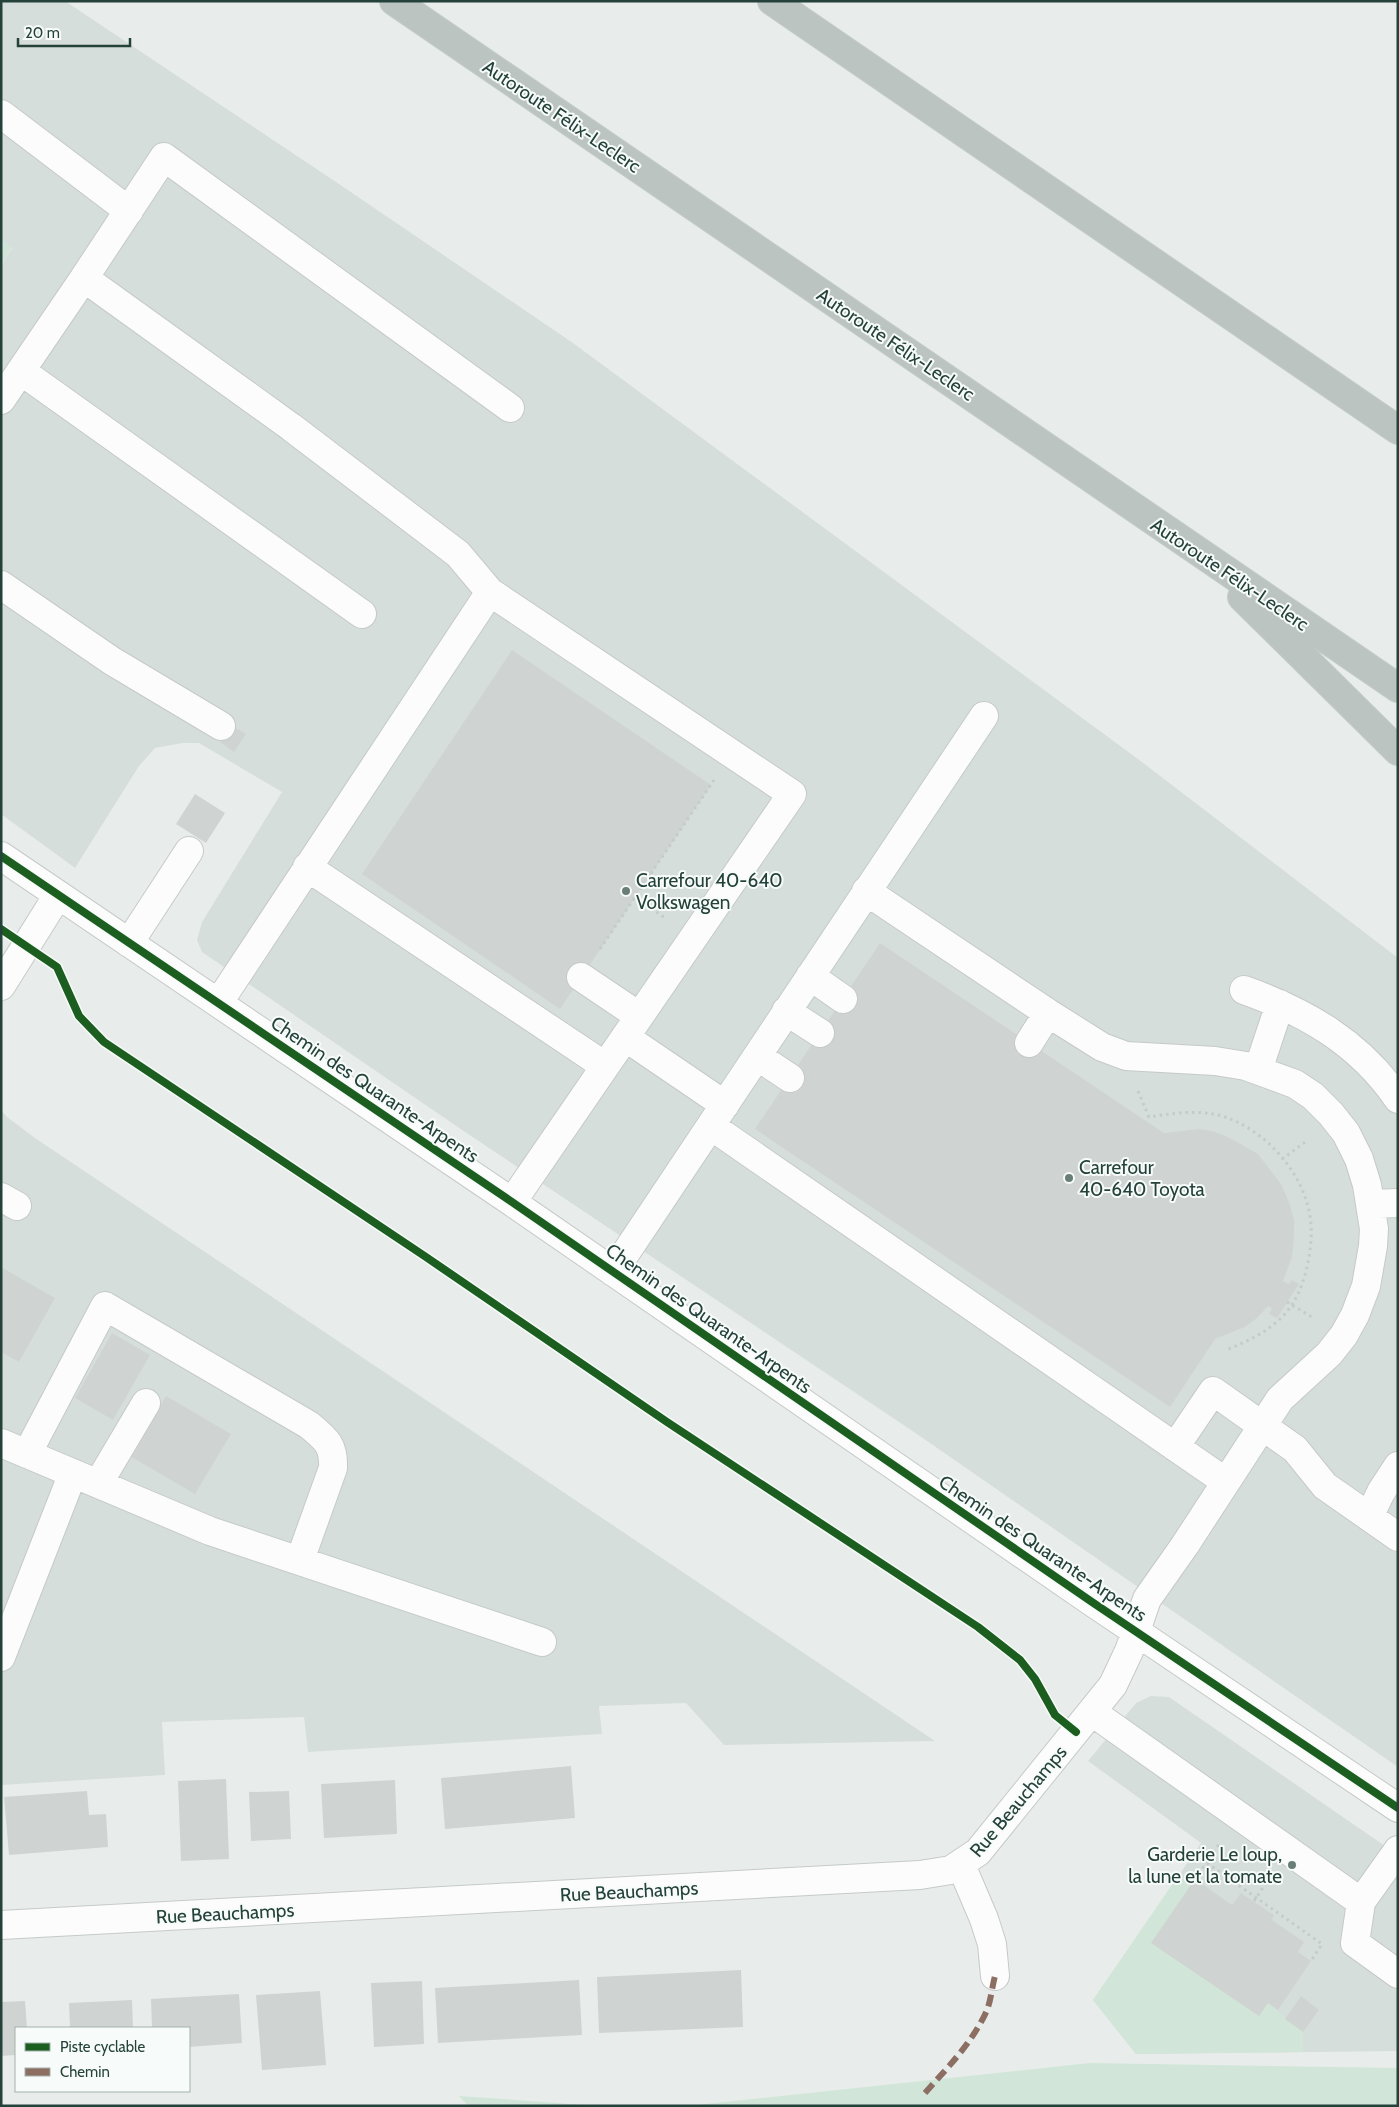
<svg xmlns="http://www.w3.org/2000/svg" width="1399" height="2107" font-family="Cabin,sans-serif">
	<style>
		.built { fill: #d6dedb }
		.green { fill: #d1e6d8 }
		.building { fill: #cfd4d2 }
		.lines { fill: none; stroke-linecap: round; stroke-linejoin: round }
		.minor-casing { stroke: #c5cac8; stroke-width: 30 }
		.highway-casing { stroke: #c3ccc9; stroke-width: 30 }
		.path { stroke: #c3ccca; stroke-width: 3; stroke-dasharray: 2.5 4; stroke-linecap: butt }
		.minor { stroke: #fcfcfc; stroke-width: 28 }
		.highway { stroke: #bcc4c2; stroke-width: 28 }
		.quiet { stroke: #8d6e63; stroke-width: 6; stroke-dasharray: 12 6; stroke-linecap: butt }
		.cycleway-casing { stroke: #f7fbf9; stroke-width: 11 }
		.cycleway { stroke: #1b5e20; stroke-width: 8 }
		.poi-dot { fill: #697e78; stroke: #f7fbf9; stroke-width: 2 }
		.labels { text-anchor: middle; stroke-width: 4; stroke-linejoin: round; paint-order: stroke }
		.street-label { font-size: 19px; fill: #24423a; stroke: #f7fbf9 }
		.poi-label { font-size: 19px; fill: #24423a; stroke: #f7fbf9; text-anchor: start }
	</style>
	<rect width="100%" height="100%" fill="#e8edeb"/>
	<!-- built -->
	<path class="built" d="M4 1H65L342 186 573 343 1138 759 1398 958V1767L914 1432 468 1134 202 952 197 940 202 922 282 792 199 743H183L155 748 139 766 75 868 1 814V266L12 248 1 239V5Z
		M1 1110 7 1117 35 1138 935 1741 724 1745 686 1703 599 1706 602 1734 308 1752 304 1717 162 1722 165 1775 1 1785Z
		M1151 1696 1169 1697 1398 1855V2051L1136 2054 1093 2000 1201 1843 1088 1761 1136 1703Z"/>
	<!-- green -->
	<path class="green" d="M1 239 12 247 1 266Z
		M1178 1876 1191 1885 1151 1943 1259 2016 1268 2003C1280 2012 1290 2023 1303 2032V2052L1136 2054 1093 2000Z
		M1090 2063 1398 2068V2106H687Z
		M459 2096 600 2106H468Z"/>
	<!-- building -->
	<path class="building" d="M512 650 711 785 560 1009 362 874Z
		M231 725 246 734 234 752 220 742Z
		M195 794 225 813 206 843 176 824Z
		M880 943 1164 1133 1199 1129 1212 1131 1226 1136 1258 1154 1281 1184 1289 1202 1294 1220V1237L1292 1257 1283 1281 1289 1284 1292 1280 1299 1284 1277 1318 1269 1314 1272 1308 1268 1306 1257 1318 1245 1327 1215 1339 1170 1407 755 1129Z
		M1 1267 55 1298 19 1362 1 1352Z
		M112 1333 150 1355 113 1420 75 1398Z
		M166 1396 231 1434 195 1494 130 1456Z
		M571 1766 575 1818 445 1829 441 1778Z
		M226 1779 229 1859 181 1861 178 1781Z
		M395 1780 397 1834 324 1838 321 1784Z
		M87 1791 89 1815 106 1814 108 1847 9 1855 4 1797Z
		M289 1791 291 1839 251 1841 249 1792Z
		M1195 1879 1232 1905 1241 1893 1274 1915 1272 1920 1304 1942 1298 1952 1311 1961 1278 2010 1268 2003 1259 2016 1151 1943Z
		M741 1970 743 2027 599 2033 597 1977Z
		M579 1980 582 2035 438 2043 435 1988Z
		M422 1981 424 2044 374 2047 371 1983Z
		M320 1991 326 2065 262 2070 256 1995Z
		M239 1994 242 2043 189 2047V2028H152L151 1999Z
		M1301 1996 1319 2010 1303 2032 1285 2019Z
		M132 2000 133 2028H70L69 2003Z
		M25 2001 27 2028H16V2055L1 2056V2002Z"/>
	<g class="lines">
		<defs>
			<path id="minor" d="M1 114 129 211
				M84 278 164 157 510 408
				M21 371 362 614
				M1 400 84 278 291 427 458 554 490 592
				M1 585 112 661 221 726
				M1 856 512 1202 1092 1602 1398 1808
				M307 867 605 1066
				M129 943 189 851
				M810 976 843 999
				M581 977 639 1016
				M1 986 58 895
				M1244 990C1306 1012 1360 1043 1398 1099
				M219 1002 490 592 792 794 512 1202
				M786 1011 820 1033
				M625 1037 725 1105
				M1029 1043 1048 1013
				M757 1056 790 1078
				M1258 1070 1280 1004
				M711 1126 1226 1482
				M1 1197 17 1206
				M1371 1204 1398 1203
				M613 1272 984 716
				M1 1443 210 1531 542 1642
				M1175 1447 1213 1391 1295 1449 1325 1486 1398 1537
				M27 1454 105 1306 309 1425C326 1439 334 1445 333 1468L300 1560
				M98 1484 146 1403
				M1369 1517 1381 1492 1398 1466
				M1 1657 73 1473
				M1092 1712 1361 1902
				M1398 1850 1361 1902 1355 1943 1398 1974
				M961 1865 984 1919 992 1944 995 1976
				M1 1925 920 1875 951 1870 978 1852 1113 1685 1129 1651 1147 1599 1185 1545 1280 1399 1329 1354 1344 1335 1355 1315 1366 1286 1373 1246 1374 1229 1367 1185 1359 1159 1346 1133 1331 1114 1313 1096 1295 1084 1246 1066 1215 1061 1126 1056 1102 1047 1048 1013 866 891"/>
			<path id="highway" d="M394 1 1398 688
				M772 1 1398 430
				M1242 597 1398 751"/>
		</defs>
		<!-- minor casing -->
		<use href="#minor" class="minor-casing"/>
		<!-- highway casing -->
		<use href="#highway" class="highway-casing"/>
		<!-- path -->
		<path class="path" d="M635 897 665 918
			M600 949 714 780
			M1138 1091 1149 1117C1174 1113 1201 1109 1225 1117 1269 1132 1308 1178 1311 1225 1312 1239 1310 1253 1307 1267 1303 1285 1295 1304 1282 1317 1266 1333 1246 1342 1226 1350
			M1282 1159 1308 1140
			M1287 1302 1315 1319
			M1207 1863 1322 1944 1311 1961
			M1195 1879 1220 1843
			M1254 1901 1270 1877"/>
		<!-- minor -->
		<use href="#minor" class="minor"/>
		<!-- highway -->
		<use href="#highway" class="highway"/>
		<!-- quiet -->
		<path class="quiet" d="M925 2093C948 2067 973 2042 987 2010 991 2000 992 1987 995 1976"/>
		<defs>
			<path id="cycleway" d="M1 856 512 1202 1092 1602 1398 1808
				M1 929 57 967 79 1016 104 1042 426 1257 667 1422 978 1627 1020 1660 1035 1679 1055 1715 1076 1732"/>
		</defs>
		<!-- cycleway casing -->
		<use href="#cycleway" class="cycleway-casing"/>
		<!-- cycleway -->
		<use href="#cycleway" class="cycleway"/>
	</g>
	<!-- markers -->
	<g class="poi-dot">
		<circle cx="626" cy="891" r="5"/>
		<circle cx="1069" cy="1178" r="5"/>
		<circle cx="1292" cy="1865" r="5"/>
	</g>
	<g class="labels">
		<!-- street labels -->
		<g class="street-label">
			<text transform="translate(562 116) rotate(34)" y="7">Autoroute Félix-Leclerc</text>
			<text transform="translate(896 344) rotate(34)" y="7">Autoroute Félix-Leclerc</text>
			<text transform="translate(1230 574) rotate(34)" y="7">Autoroute Félix-Leclerc</text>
			<text transform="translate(375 1089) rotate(34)" y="7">Chemin des Quarante-Arpents</text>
			<text transform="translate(709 1318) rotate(35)" y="7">Chemin des Quarante-Arpents</text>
			<text transform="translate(1043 1548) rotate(34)" y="7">Chemin des Quarante-Arpents</text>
			<text transform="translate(1018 1801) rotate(-50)" y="7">Rue Beauchamps</text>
			<text transform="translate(629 1891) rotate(-3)" y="7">Rue Beauchamps</text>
			<text transform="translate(225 1913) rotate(-3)" y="7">Rue Beauchamps</text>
		</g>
		<!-- poi labels -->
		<g class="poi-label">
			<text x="636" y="887">Carrefour 40-640<tspan x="636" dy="22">Volkswagen</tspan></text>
			<text x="1079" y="1174">Carrefour<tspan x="1079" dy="22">40-640 Toyota</tspan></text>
			<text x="1282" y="1861" text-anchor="end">Garderie Le loup,<tspan x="1282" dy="22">la lune et la tomate</tspan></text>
		</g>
	</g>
	<!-- border -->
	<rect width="1399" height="2107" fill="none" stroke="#24423a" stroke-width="5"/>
	<!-- legend -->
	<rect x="15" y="2027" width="175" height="65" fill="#f7fbf9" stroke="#a3b1ad"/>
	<rect x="25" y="2043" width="25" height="8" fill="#1b5e20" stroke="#a3b1ad"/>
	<text x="60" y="2052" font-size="15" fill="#24423a">Piste cyclable</text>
	<rect x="25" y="2068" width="25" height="8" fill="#8d6e63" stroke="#a3b1ad"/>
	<text x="60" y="2077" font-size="15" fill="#24423a">Chemin</text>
	<!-- scale -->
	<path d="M18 38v8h112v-8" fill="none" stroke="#24423a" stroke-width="2.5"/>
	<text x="25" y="38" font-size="15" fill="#24423a" stroke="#f7fbf9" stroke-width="4" paint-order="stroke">20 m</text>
</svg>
